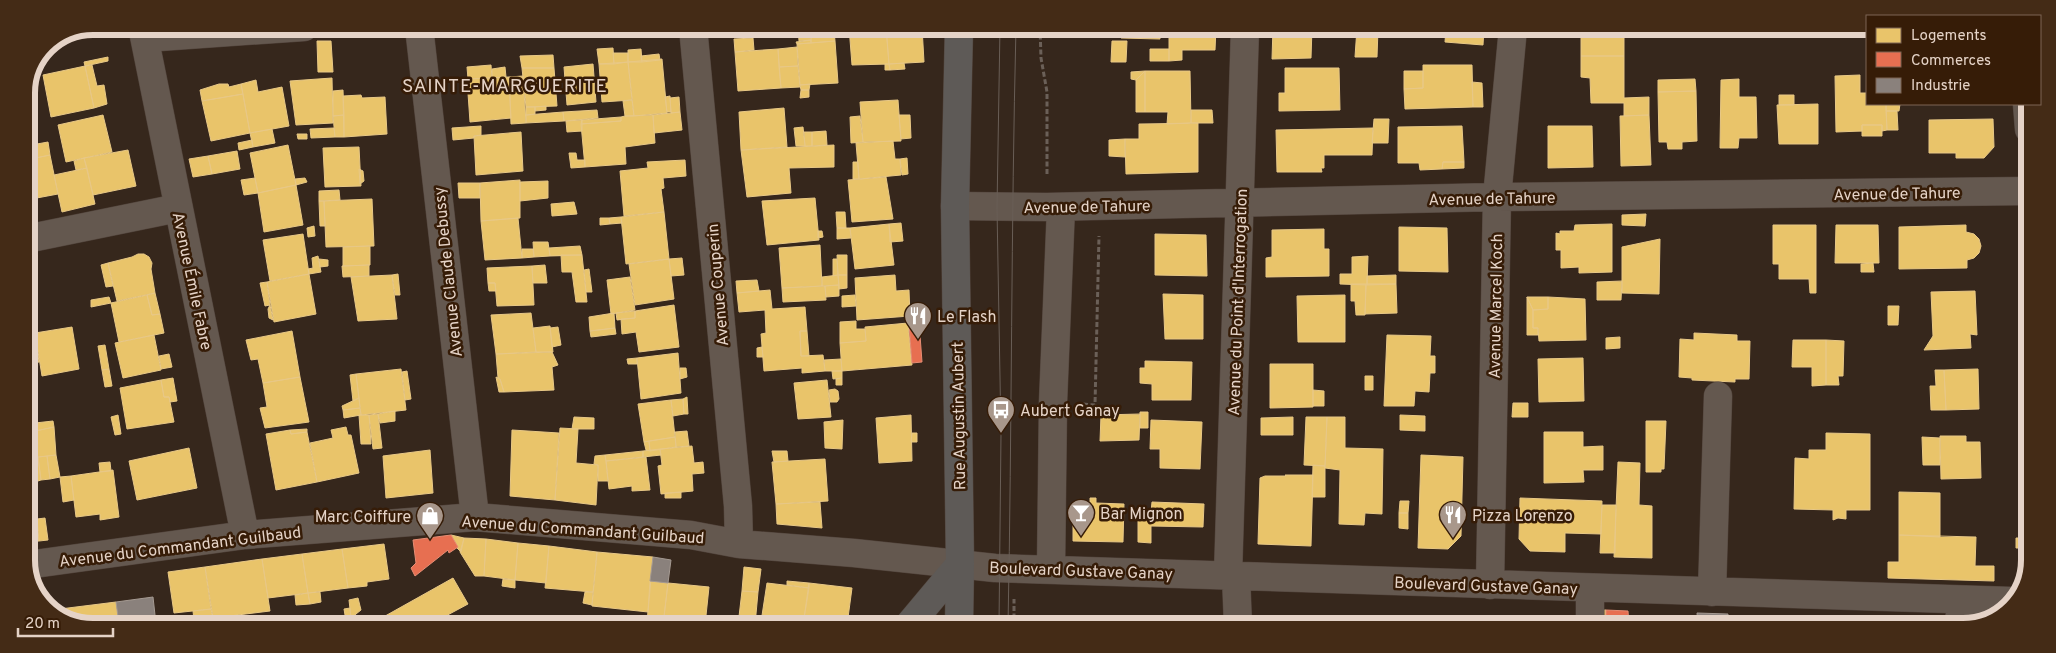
<svg xmlns="http://www.w3.org/2000/svg" width="2056" height="653" font-family="Overpass,sans-serif">
	<style>
		.homes { fill: #e9c46a; stroke: #e8c886 }
		.shops { fill: #e76f51; stroke: #e68d74 }
		.industry { fill: #8a817c; stroke: #a59a92 }
		.lines { fill: none; stroke-linecap: round; stroke-linejoin: round }
		.minor-casing { stroke: #51433b; stroke-width: 29 }
		.major-casing { stroke: #51433b; stroke-width: 29 }
		.path { stroke: #6b6058; stroke-width: 3; stroke-dasharray: 5 2.5; stroke-linecap: butt }
		.minor { stroke: #64584f; stroke-width: 28 }
		.major { stroke: #5e5a57; stroke-width: 28 }
		.tram { stroke: #695e56; stroke-width: 1 }
		.labels { text-anchor: middle; stroke-width: 5; stroke-linejoin: round; paint-order: stroke }
		.street-label { font-size: 16px; fill: #e5d3c7; stroke: #361c07 }
		.poi-label { font-size: 16px; fill: #e5d3c7; stroke: #361c07; text-anchor: start }
		.quarter-label { font-size: 19px; letter-spacing: 1px; fill: #e5d3c7; stroke: #361c07 }
		.rim { fill: none; stroke: #e5d3c7; stroke-width: 6 }
	</style>
	<rect width="100%" height="100%" fill="#36271c"/>
	<!-- homes -->
	<path class="homes" d="M798 27H810L811 40 799 41Z
		M849 27H886L889 64 852 65Z
		M886 27H922L924 62 889 64Z
		M1122 28H1160V39L1121 38Z
		M1169 28H1216L1215 50H1182V60L1169 61Z
		M1273 28H1312L1311 58 1272 59Z
		M1357 28 1378 29 1377 57H1355Z
		M1446 28H1484L1483 45 1445 42Z
		M1591 28H1624V56H1581V33H1591Z
		M834 31 835 41 811 43V32Z
		M753 38 754 50 735 52 734 39Z
		M811 40V43L797 44 796 42Z
		M317 41H331L333 72H318Z
		M835 41 838 83 800 85 797 44Z
		M1112 41H1127L1126 62H1111Z
		M797 47 798 66 779 67 778 49Z
		M613 48 614 64H599L597 49Z
		M641 49 642 62H628V50Z
		M778 49 781 88 738 91 735 52Z
		M1150 49H1169V61H1150Z
		M613 53H628V62L614 64Z
		M659 54 660 60 642 62 641 56Z
		M553 55 554 68H522L520 56Z
		M1581 56H1624V98L1649 97V115L1624 116V103H1591L1590 78 1581 77Z
		M108 57V61L85 66 84 62Z
		M662 59 667 113 634 116 628 62Z
		M628 62 632 100 602 102 599 64Z
		M904 63 905 69 890 70 889 64Z
		M593 64 596 102 567 105 564 67Z
		M885 64H889L890 70H885Z
		M92 65 97 86 104 85 107 104 94 108 85 66Z
		M491 65 492 78 468 79 467 67Z
		M1423 65H1472L1473 107 1405 109 1404 89 1423 88Z
		M85 66 94 108 51 117 43 75Z
		M798 66 800 87 781 88 779 67Z
		M505 67 506 77 492 78V69Z
		M522 68H554L557 106 526 107Z
		M1285 68H1339L1340 110 1279 111V93H1285Z
		M1145 71 1136 80 1131 79V72Z
		M1145 71V112H1136V80Z
		M1145 71H1190L1191 123 1167 124 1168 112H1145Z
		M1404 71H1423V88L1404 89Z
		M1860 75V93H1867V104H1886L1887 130 1882 131V125H1862V131L1836 132 1835 76Z
		M523 76 526 123 511 124 509 77Z
		M509 77 511 118 470 122 467 79Z
		M332 78 333 123 296 125 290 81Z
		M1695 79 1696 91 1658 92V80Z
		M1739 79V97H1756L1757 138H1739L1738 148H1720L1721 80Z
		M256 80 258 92 282 87 289 126 250 133 241 84Z
		M1472 82 1482 83 1483 107H1473Z
		M219 84H228L229 87 241 84 243 94 202 101 200 90Z
		M810 84 809 90H801L800 85Z
		M343 90 344 115 333 116V91Z
		M801 90H809V97L800 98Z
		M1696 91 1697 141 1682 142V149H1668L1667 142H1659L1658 92Z
		M243 94 250 133 211 141 202 101Z
		M361 95 362 98 385 97 387 134 344 137 343 96Z
		M1779 95H1794V105H1779Z
		M670 96 671 112H667L665 97Z
		M679 97 680 112 671 113 670 98Z
		M632 100 634 116H625L623 101Z
		M898 100 901 141 863 142 860 102Z
		M1818 104V144H1779L1777 105Z
		M1886 104H1900L1899 111H1886Z
		M546 106V110L535 111V107Z
		M526 107H535V114L526 115Z
		M784 108 787 147 741 150 739 112Z
		M597 110 598 118 564 121 563 112Z
		M1191 110H1212L1213 123H1191Z
		M1886 111H1897L1898 130H1887Z
		M563 112 564 121 526 123V115Z
		M680 112 682 130 654 133 653 115Z
		M103 115 112 152 66 162 58 125Z
		M344 115V137H335L333 116Z
		M653 115 655 143 625 147 626 164 585 167 581 124 621 121V117L625 116Z
		M899 115H910L911 138 901 139Z
		M1649 115 1651 165 1621 166 1620 116Z
		M860 116 863 142 851 143 850 117Z
		M621 117V121L581 124 582 120Z
		M1374 119H1389L1388 143H1372Z
		M1993 119 1994 147 1984 158H1956V153H1929V120Z
		M582 120V131L567 132 566 121Z
		M1198 123V172L1126 174 1125 139H1139V124Z
		M1862 125H1882V136H1862Z
		M481 126V135L474 136V138L453 140 452 128Z
		M1462 126 1464 162H1443L1442 169 1420 170 1419 163H1398V127Z
		M1548 126H1592L1593 167 1548 168Z
		M803 127 805 146H796L794 128Z
		M334 128 335 137 311 138 310 129Z
		M1373 128 1372 155H1324V168H1321L1322 172H1277L1276 130Z
		M272 129 275 143 253 147 250 133Z
		M826 131 827 145 812 146V132Z
		M521 132 523 171 476 175 474 136Z
		M804 132H812V146H805Z
		M297 134H307V139H298Z
		M1125 139V157L1109 156V140Z
		M252 140 253 147 239 150 238 143Z
		M893 141 895 159H900L901 175 859 179 856 143Z
		M48 142 50 155 26 160V146Z
		M288 145 296 185 258 193 250 153Z
		M834 145V167L789 168 791 193 747 197 741 150Z
		M359 147 361 186 325 187 323 148Z
		M128 150 136 186 93 195 84 158Z
		M237 151 240 169 212 174 208 156Z
		M569 153H576L577 160H585V167L571 168Z
		M50 155 58 194 26 200V160Z
		M208 156 212 174 193 177 189 159Z
		M84 158 87 168 76 170 74 161Z
		M907 158 908 174 902 175 900 159Z
		M685 160 686 176 663 178 664 188 661 189 664 212 624 216 620 171 648 168 647 162Z
		M853 162H858L859 179H853Z
		M1443 162H1464V168L1442 169Z
		M87 168 95 204 62 212 54 175Z
		M359 169 363 171 364 181 360 184Z
		M886 177 893 219 852 222 848 180Z
		M255 178 258 193 244 195 241 180Z
		M305 178 307 182 296 185 295 179Z
		M520 180V218L481 221 480 183Z
		M548 181V198L520 201V182Z
		M458 183H480V198H459Z
		M296 185 303 225 264 232 258 193Z
		M339 190 340 200 319 201V191Z
		M815 198 819 240 767 245 762 201Z
		M32 199 33 204 26 205V200Z
		M372 199 374 246 326 247 324 201Z
		M319 201H324L325 226H320Z
		M574 202 577 214 552 216 551 204Z
		M664 212 669 259 626 264 621 217Z
		M836 212H845L846 228H837Z
		M1646 214 1645 226 1622 225V215Z
		M621 217 622 223 610 224 609 218Z
		M518 218 522 258 485 260 481 221Z
		M600 218H609L610 224 600 225Z
		M901 223 903 241 890 242 889 224Z
		M889 224 894 265 855 269 850 228Z
		M1612 224V272L1579 273V267L1561 268V250H1556V233L1560 234V231H1574L1575 225Z
		M1773 225H1816V293H1810L1809 279H1779V264H1773Z
		M1836 225H1878L1879 263H1835Z
		M1966 225V232L1974 234 1979 239 1981 246 1979 253 1974 258 1967 260V268L1899 269V227Z
		M314 226 315 236 308 237 307 228Z
		M1399 227 1447 228 1448 272 1399 271Z
		M837 228H850L851 238 837 239Z
		M1324 229V249H1329V276L1266 277V258L1272 257V230Z
		M818 231H822L823 237 818 238Z
		M303 234 309 274 270 281 263 240Z
		M1155 234 1206 235 1207 276 1155 275Z
		M1660 239 1659 294 1622 293V247Z
		M533 242H548L550 256 534 257Z
		M820 245 822 286 782 288 779 248Z
		M370 246V265L343 266V247Z
		M580 246 582 255 550 256 549 248Z
		M522 249H533L534 257 522 258Z
		M138 254H144L149 257 152 263 151 269 155 293 117 301 108 263 132 257Z
		M561 255H582L587 302H576L572 272H562Z
		M837 255H847V275H838Z
		M318 256 321 272 309 274 308 269 313 268 312 258Z
		M1368 256 1367 285 1340 284V274H1352V257Z
		M682 258 684 275 671 276 669 259Z
		M319 259 328 260V266L320 267Z
		M669 259 674 299 635 305 629 264Z
		M833 259H837L838 275 833 276Z
		M108 263 113 286 106 287 101 265Z
		M1873 263 1874 272H1861V264Z
		M369 265V276L343 277 342 266Z
		M545 265 547 283H533L532 266Z
		M532 266 534 305 497 306 495 283H488L487 268Z
		M589 269 592 292H586L584 270Z
		M309 274 316 314 274 322 267 282Z
		M398 274 400 295H395L392 275Z
		M392 275 397 319 358 321 351 277Z
		M838 275H847V288L839 289Z
		M838 275 839 285 822 286V277Z
		M895 275 896 291 909 290 910 316 857 320 855 278Z
		M1396 275V284L1367 285V276Z
		M630 277 635 310 611 314 607 280Z
		M757 280 759 291 737 293 736 281Z
		M1622 281 1621 300H1597V282Z
		M267 282 270 305 265 306 260 283Z
		M488 283H495L496 291H489Z
		M1351 284H1366L1365 315H1356L1355 301H1351Z
		M1366 284H1396L1397 313 1365 314Z
		M839 285V296L826 297 825 286Z
		M825 286 826 300 783 302 782 288Z
		M770 290 772 309 805 307 807 331H800L801 356 823 355 825 371 802 373V368L764 371 761 334 766 333 765 310 739 312 737 293Z
		M1975 291 1977 335 1970 334 1971 348 1924 350 1933 336 1931 292Z
		M155 293 160 314 152 315 147 295Z
		M1163 294 1203 295V339H1165Z
		M147 295 152 315 160 314 164 333 119 342 111 303Z
		M855 295 856 306 842 307V296Z
		M1345 295V342H1298L1297 296Z
		M109 297 111 303 91 307V300Z
		M1527 297H1548V309L1533 310Z
		M1527 297 1533 310V328H1538V335H1527Z
		M1548 297 1585 299 1586 340 1539 341 1538 328H1533V310L1548 309Z
		M270 305 273 320 269 318 268 309Z
		M674 305 679 347 639 352 636 332 622 334 621 319 635 318V311Z
		M1888 306H1899L1898 325H1888Z
		M635 311V318L617 320 616 313Z
		M531 313 536 352 496 354 491 315Z
		M614 313 615 328 590 331 589 317Z
		M856 321V329H865L866 341 840 343V322Z
		M908 323 912 365 842 371 840 343 866 341 865 327Z
		M550 326 553 352H536L533 328Z
		M72 327 79 369 42 376 35 333Z
		M558 327 561 345 552 347 550 328Z
		M615 328 616 334 591 337 590 331Z
		M292 331 300 377 263 383 258 359 251 360 246 340Z
		M800 331H807L809 356H801Z
		M1694 333 1737 335V341H1750L1749 379H1735V382L1692 380V378L1679 377 1680 339 1694 340Z
		M154 335 161 370 123 378 115 343Z
		M1387 335 1431 336 1430 356H1435V373H1430L1429 392 1415 391 1414 406H1384Z
		M1620 337V348L1606 349V338Z
		M1793 340H1826V385L1812 386V367H1792Z
		M1826 340 1844 341 1843 376H1838L1839 385H1826Z
		M105 345 109 369 102 370 98 346Z
		M762 347 763 357H757V348Z
		M552 352 558 365 552 367 554 390 504 392 500 379 498 378 496 354Z
		M678 353 681 393 641 399 637 358Z
		M169 354 172 367 161 369 159 356Z
		M38 355 39 362 34 363 33 357Z
		M637 358V364H628L627 359Z
		M1583 358 1584 401 1539 402 1538 359Z
		M841 359 842 371H825L824 360Z
		M1145 361 1192 362 1191 400H1152V384L1140 383V368H1145Z
		M1270 364H1313V407L1270 408Z
		M680 368H686L687 377 680 379Z
		M109 369 112 386 105 387 102 370Z
		M401 369 406 410 361 415 356 374Z
		M1978 369 1979 409 1946 410 1944 370Z
		M1935 370H1944L1946 410H1931L1930 386H1936Z
		M407 371 411 399 405 400 402 372Z
		M832 371H842V378L833 379Z
		M356 374 359 398 353 401 350 375Z
		M1365 376H1373V390H1365Z
		M300 377 309 422 265 428 260 408 267 407 263 383Z
		M496 377 500 379 504 392H499Z
		M173 378 177 401 170 402 169 397H164L161 380Z
		M842 378V385H836V379Z
		M161 380 164 397H169L174 422 127 429 120 388Z
		M827 380 831 417 798 419 794 383Z
		M835 389 838 391 839 399 837 402H830L829 390Z
		M1313 390 1324 391V406H1313Z
		M687 397 688 414H684L683 399Z
		M359 398 360 408 343 410 342 406Z
		M683 399 684 414 673 416 671 400Z
		M671 400 675 437 644 442 638 404Z
		M1513 403H1528V417H1512Z
		M360 408 361 415 344 418 343 410Z
		M395 411V421L380 423 378 414Z
		M1140 412H1148V428H1140Z
		M378 414 382 448 373 449 369 415Z
		M1140 414 1139 440 1100 441 1101 415Z
		M118 415 121 434 115 435 111 417Z
		M359 415H369L371 444H361Z
		M911 415 912 461 879 463 876 418Z
		M1400 415 1425 416V431L1400 430Z
		M574 417 594 418V429H572Z
		M1293 417V435H1261V418Z
		M1306 417H1327L1325 466 1304 465Z
		M1327 417H1345V448L1383 449 1382 514 1365 513 1364 525 1339 524 1340 470 1325 468Z
		M843 420 842 449 825 448 824 422Z
		M1151 420 1202 422 1200 469 1160 468V449H1150Z
		M53 421 54 427 26 433V424Z
		M1646 421H1666L1664 469H1661V472H1646Z
		M54 427 56 455 30 458 26 433Z
		M346 427 348 435H351L359 473 317 482 310 443 333 438 331 430Z
		M560 428 578 429 576 463 598 465 596 505 555 500Z
		M307 429V432L291 434 290 430Z
		M290 430 291 434 307 432 317 482 276 490 266 434Z
		M512 430 559 433 555 500 510 496Z
		M687 431 689 446 676 447 675 432Z
		M1544 432H1583V447L1603 446V470H1583L1584 482 1544 483Z
		M912 433H917V442H911Z
		M1826 433 1870 434V510H1846V519L1838 518 1833 520V510L1794 509 1795 458 1809 459V450H1826Z
		M1940 436H1966V442H1980L1981 478 1941 479Z
		M26 437 30 458H26Z
		M675 437 676 447 650 451 649 441Z
		M1922 437 1940 438V465H1923Z
		M649 441 650 451 646 450 644 442Z
		M692 446 694 463 703 462 704 473 692 474 693 491 661 494 658 466 662 465 660 449Z
		M189 448 197 488 137 500 129 461Z
		M660 449 661 455 643 457V451Z
		M430 450 433 493 386 498 383 456Z
		M643 451V457L606 461 605 455Z
		M772 451H787L788 461 774 462Z
		M56 455 60 477 50 479 47 456Z
		M605 455 606 461 608 481H598V465L594 464 595 456Z
		M1421 455 1463 457 1461 536 1448 549 1418 548Z
		M47 456 50 479 41 480 38 457Z
		M38 457 41 480 32 483 30 466 26 467V458Z
		M646 457 650 490 632 491V486L609 489 606 461Z
		M825 459 828 501 776 504 772 462Z
		M110 462 111 471 100 472 99 463Z
		M1618 462 1640 463 1639 505 1652 506V558L1614 557Z
		M1313 465 1325 466V497H1312Z
		M30 466 39 541 26 542V467Z
		M113 470 119 517 100 520V514L76 517 71 476Z
		M1285 475H1313L1311 546 1258 544 1260 478 1265 476H1286Z
		M71 476 74 500 63 502 60 477Z
		M681 492V498H665V493Z
		M1899 492 1940 493V537L1899 535Z
		M1090 498H1096V503L1124 504 1123 542 1073 541V503H1090Z
		M1520 498 1602 501 1601 534 1565 533V552L1530 551 1519 539Z
		M1400 501H1409L1408 513H1399Z
		M820 502 822 528 777 524 776 504Z
		M1152 502 1204 504 1203 527 1151 526V543L1138 542V512H1151Z
		M1602 505H1616L1615 553H1600Z
		M1399 513H1408V529L1399 528Z
		M45 518 48 540 39 541 37 519Z
		M451 535 464 538 461 552 457 548Z
		M1899 535 1976 537 1975 566H1994V581L1888 578V562H1899Z
		M464 538 486 539 484 576H475L460 552Z
		M2016 538H2023V548H2016Z
		M486 539 518 543 515 580 484 576Z
		M518 543 549 546 546 583 515 580Z
		M384 544 389 579 367 582V586L348 588 342 549Z
		M549 546 597 552 593 592 545 588Z
		M342 549 348 588 308 593 302 554Z
		M597 552 653 557 648 612 592 606Z
		M302 554 308 593 268 598 262 559Z
		M262 559 270 611 213 618 205 567Z
		M205 567 211 609 174 613 168 572Z
		M744 567 761 569 758 592 742 591Z
		M453 578 468 604 429 625H381L378 620Z
		M503 579 515 580V588L502 586Z
		M650 581 668 583 663 625H647Z
		M787 581 809 583V588L787 585Z
		M668 583 709 587 705 625H663Z
		M767 583 809 588 803 625 761 622Z
		M809 583 852 588 847 625H803Z
		M742 591 758 592 755 625H738Z
		M320 592 321 602 310 604 308 593Z
		M585 592H593L592 605 583 603Z
		M308 593 310 604 296 605 295 595Z
		M358 598 361 610 351 618 349 600Z
		M116 602 119 624H76L52 610Z
		M350 608 351 618 346 621 344 609Z
		M211 609 213 618 194 620 193 611Z
		M1601 610H1606V626H1600Z"/>
	<!-- shops -->
	<path class="shops" d="M919 322 922 362 912 363 909 324Z
		M451 535 458 547 449 553 448 550 415 576 411 568 416 563 413 540Z
		M1606 610 1628 611 1629 626H1606Z"/>
	<!-- industry -->
	<path class="industry" d="M653 557 671 560 668 583 650 581Z
		M153 597 156 624H119L116 602Z
		M1697 613 1728 614V625L1698 626Z"/>
	<g class="lines">
		<defs>
			<path id="minor" d="M142 26 245 535
				M419 27 475 517
				M693 27 738 506 739 544
				M145 38 304 27
				M2027 104 2029 129
				M955 206 1047 207 1497 197 2029 191
				M26 239 178 208
				M27 565 245 535 475 517 691 535 739 544 854 553 995 568 2012 601
				M1051 569 1053 403 1061 207
				M1228 575 1245 28
				M1236 576 1238 626
				M1490 585 1497 197 1513 28
				M1712 592 1718 396
				M1590 626V588
				M1958 627 1962 600"/>
			<path id="major" d="M909 625 960 564
				M959 625 960 564 955 206 959 27"/>
		</defs>
		<!-- minor casing -->
		<use href="#minor" class="minor-casing"/>
		<!-- major casing -->
		<use href="#major" class="major-casing"/>
		<!-- path -->
		<path class="path" d="M1040 27 1041 58 1047 92V176
			M1083 404 1095 405 1099 236
			M1014 626V599"/>
		<!-- minor -->
		<use href="#minor" class="minor"/>
		<!-- major -->
		<use href="#major" class="major"/>
		<!-- tram -->
		<path class="tram" d="M999 626 1001 434 997 208 1000 27
			M1008 626C1012 426 1011 227 1016 27"/>
	</g>
	<!-- icons -->
	<defs>
		<symbol id="restaurant-pin" viewBox="-11 -11 22 30"><path d="M0 17L-7.5 6A9.5 9.5 0 1 1 7.5 6Z" fill="#a8978b" stroke="#361c07"/><path d="M-5-6h1v4h1v-4h1v4h1v-4h1v5L-1.5 .5V6h-2V.5L-5-1ZM5-6V6H3V1.5H1.5Q1.5-4 5-6Z" fill="#fff"/></symbol>
		<symbol id="bus-pin" viewBox="-11 -11 22 30"><path d="M0 17L-7.5 6A9.5 9.5 0 1 1 7.5 6Z" fill="#a8978b" stroke="#361c07"/><path d="M-5-6H5V4H4V6H2V4H-2V6H-4V4H-5ZM-3.5-4V0h7V-4ZM-3.5 1.2v1.5H-2V1.2ZM2 1.2v1.5H3.5V1.2Z" fill="#fff"/></symbol>
		<symbol id="bar-pin" viewBox="-11 -11 22 30"><path d="M0 17L-7.5 6A9.5 9.5 0 1 1 7.5 6Z" fill="#a8978b" stroke="#361c07"/><path d="M-6-5H6L.8 .8V4.5H3.5V6h-7V4.5H-.8V.8Z" fill="#fff"/></symbol>
		<symbol id="shop-pin" viewBox="-11 -11 22 30"><path d="M0 17L-7.5 6A9.5 9.5 0 1 1 7.5 6Z" fill="#a8978b" stroke="#361c07"/><path d="M-5-2.5h2.3a2.7 3.5 0 0 1 5.4 0H5L5.5 6h-11ZM-1.5-2.5h3a1.5 2.3 0 0 0-3 0Z" fill="#fff"/></symbol>
	</defs>
	<g fill-rule="evenodd">
		<use href="#restaurant-pin" x="902" y="300" width="32" height="43"/>
		<use href="#bus-pin" x="985" y="394" width="32" height="43"/>
		<use href="#bar-pin" x="1065" y="497" width="32" height="43"/>
		<use href="#restaurant-pin" x="1437" y="499" width="32" height="43"/>
		<use href="#shop-pin" x="414" y="500" width="32" height="43"/>
	</g>
	<g class="labels">
		<!-- street labels -->
		<g class="street-label">
			<text transform="translate(1897 193) rotate(-1)" y="6">Avenue de Tahure</text>
			<text transform="translate(1492 198) rotate(-1)" y="6">Avenue de Tahure</text>
			<text transform="translate(1087 206) rotate(-1)" y="6">Avenue de Tahure</text>
			<text transform="translate(447 272) rotate(-96)" y="6">Avenue Claude Debussy</text>
			<text transform="translate(193 281) rotate(78)" y="6">Avenue Émile Fabre</text>
			<text transform="translate(717 285) rotate(-95)" y="6">Avenue Couperin</text>
			<text transform="translate(1237 302) rotate(-88)" y="6">Avenue du Point d'Interrogation</text>
			<text transform="translate(1495 306) rotate(-89)" y="6">Avenue Marcel Koch</text>
			<text transform="translate(958 416) rotate(-91)" y="6">Rue Augustin Aubert</text>
			<text transform="translate(583 529) rotate(4)" y="6">Avenue du Commandant Guilbaud</text>
			<text transform="translate(180 546) rotate(-7)" y="6">Avenue du Commandant Guilbaud</text>
			<text transform="translate(1081 570) rotate(2)" y="6">Boulevard Gustave Ganay</text>
			<text transform="translate(1486 585) rotate(2)" y="6">Boulevard Gustave Ganay</text>
		</g>
		<!-- poi labels -->
		<g class="poi-label">
			<text x="937" y="322">Le Flash</text>
			<text x="1020" y="416">Aubert Ganay</text>
			<text x="1100" y="519">Bar Mignon</text>
			<text x="1472" y="521">Pizza Lorenzo</text>
			<text x="411" y="522" text-anchor="end">Marc Coiffure</text>
		</g>
		<!-- quarter labels -->
		<g class="quarter-label">
			<text x="505" y="92">SAINTE-MARGUERITE</text>
		</g>
	</g>
	<!-- crop -->
	<path d="M0 0H2056V653H0ZM93 35H1963A58 58 0 0 1 2021 93V560A58 58 0 0 1 1963 618H93A58 58 0 0 1 35 560V93A58 58 0 0 1 93 35Z" fill="#442b16" fill-rule="evenodd"/>
	<path class="rim" d="M93 35H1963A58 58 0 0 1 2021 93V560A58 58 0 0 1 1963 618H93A58 58 0 0 1 35 560V93A58 58 0 0 1 93 35Z"/>
	<!-- legend -->
	<rect x="1866" y="15" width="175" height="90" fill="#361c07" stroke="#7c6554"/>
	<rect x="1876" y="28" width="25" height="15" fill="#e9c46a" stroke="#7c6554"/>
	<text x="1911" y="40" font-size="15" fill="#e5d3c7">Logements</text>
	<rect x="1876" y="52" width="25" height="15" fill="#e76f51" stroke="#7c6554"/>
	<text x="1911" y="65" font-size="15" fill="#e5d3c7">Commerces</text>
	<rect x="1876" y="78" width="25" height="15" fill="#8a817c" stroke="#7c6554"/>
	<text x="1911" y="90" font-size="15" fill="#e5d3c7">Industrie</text>
	<!-- scale -->
	<path d="M18 628v8h95v-8" fill="none" stroke="#e5d3c7" stroke-width="2.5"/>
	<text x="25" y="628" font-size="15" fill="#e5d3c7" stroke="#361c07" stroke-width="4" paint-order="stroke">20 m</text>
</svg>
